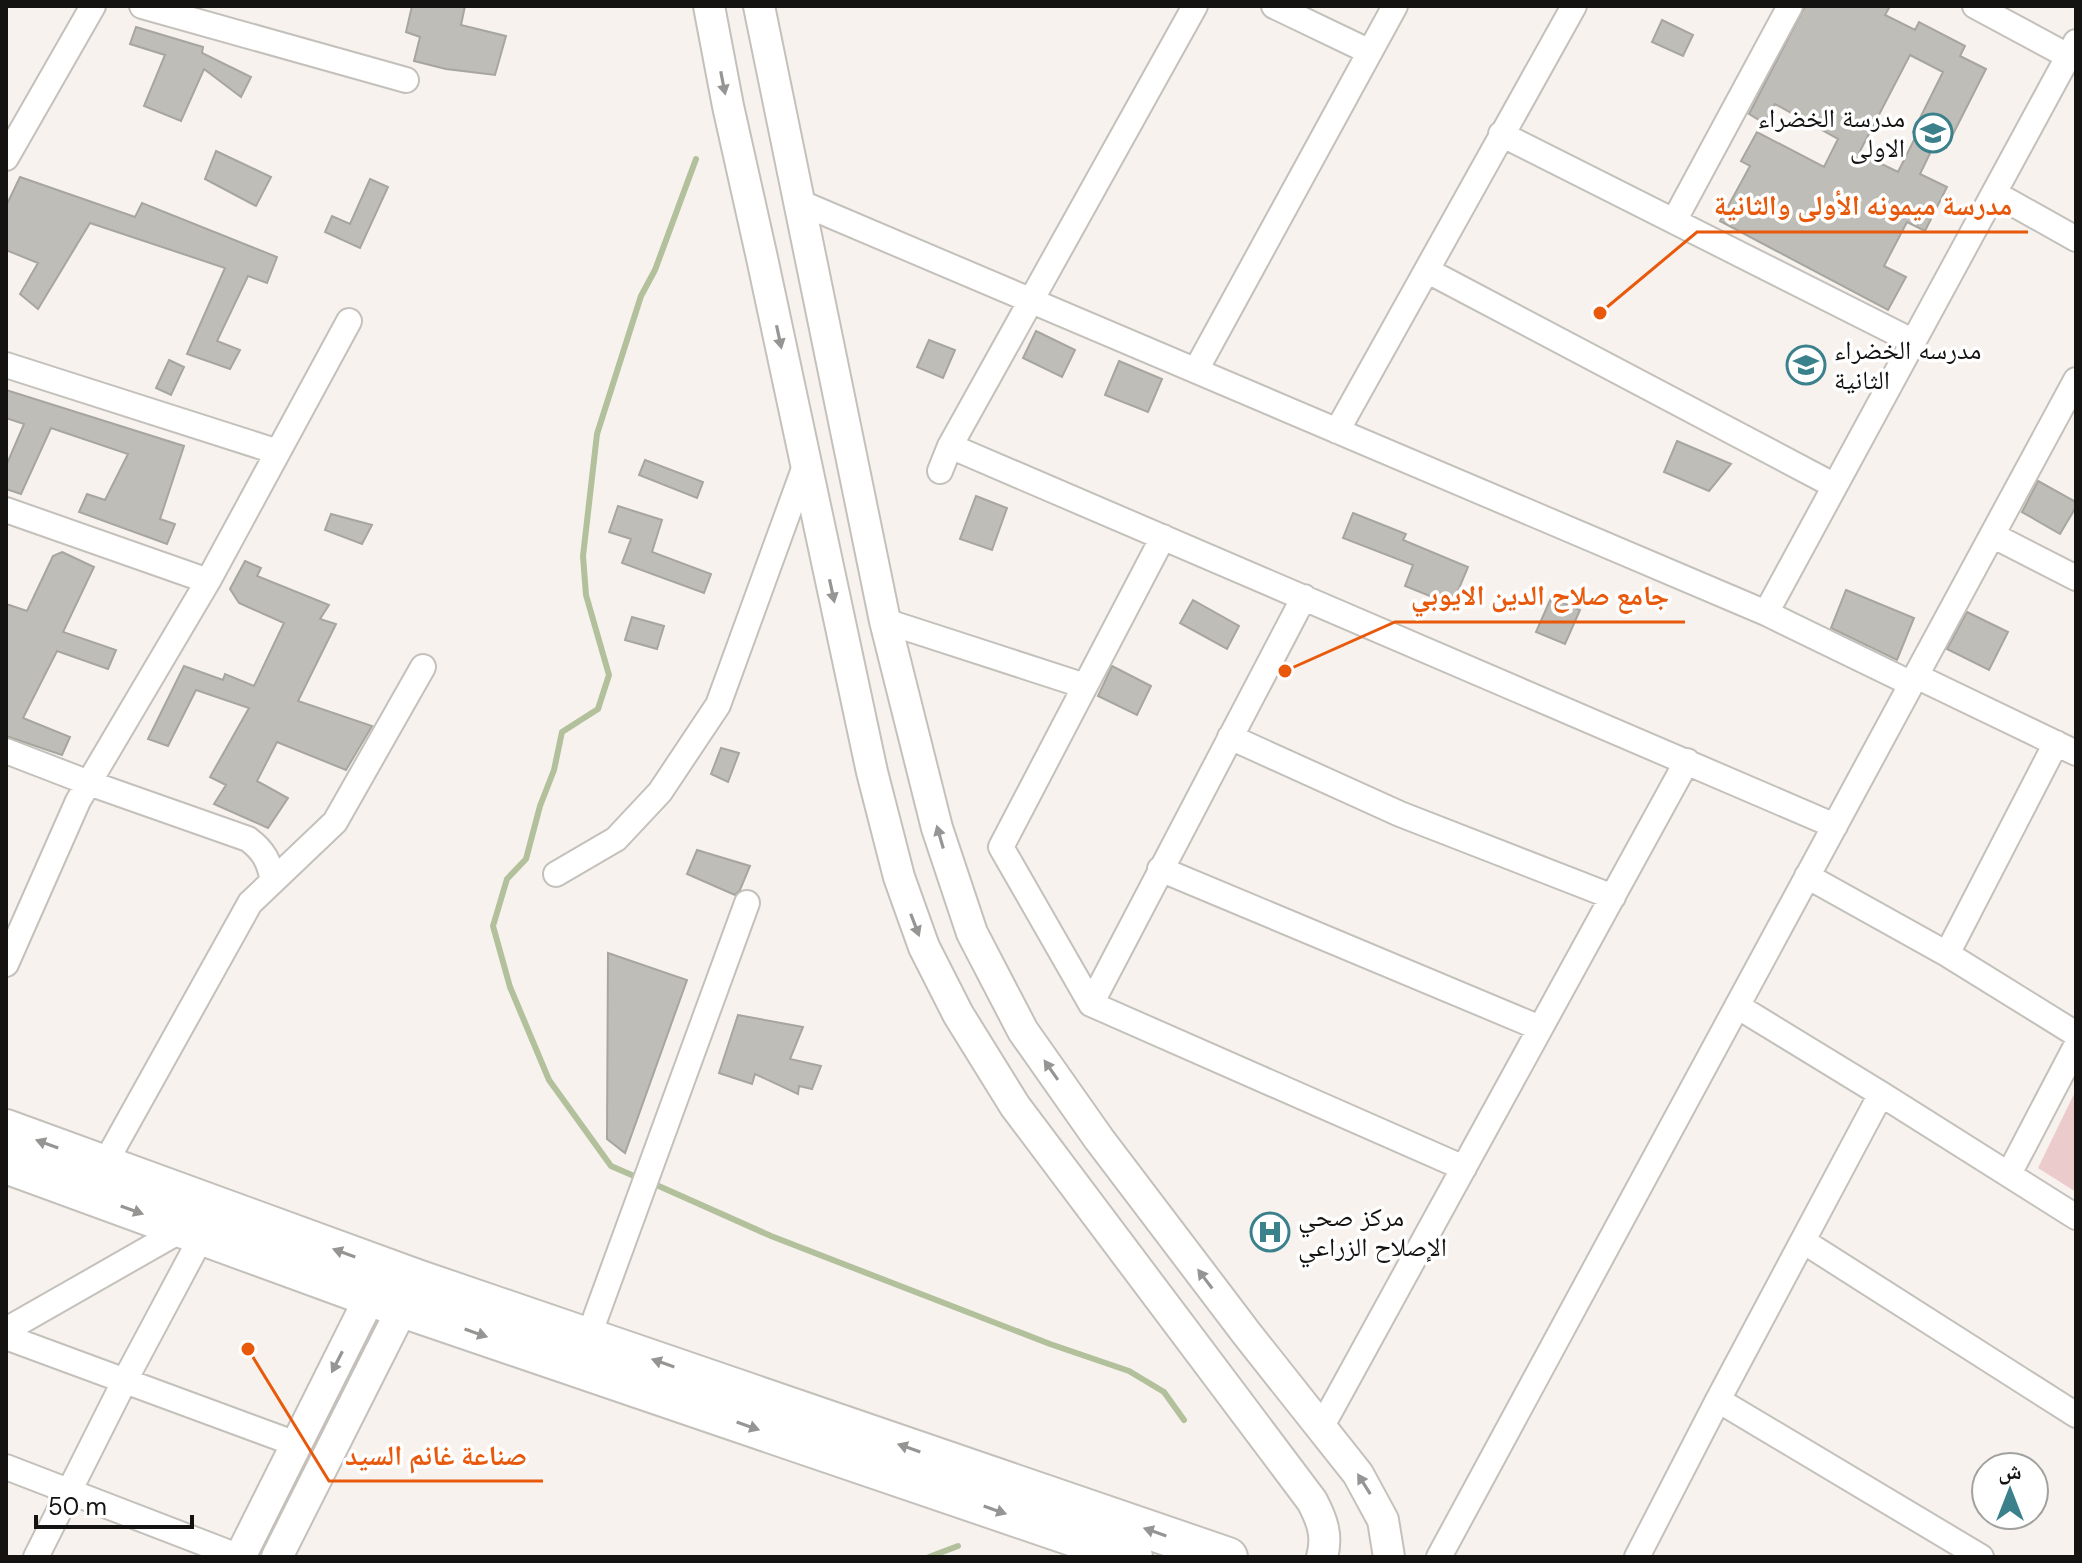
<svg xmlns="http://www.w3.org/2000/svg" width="2082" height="1563" font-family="'DM Sans','Noto Naskh Arabic',sans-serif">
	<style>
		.green { fill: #eccbcd }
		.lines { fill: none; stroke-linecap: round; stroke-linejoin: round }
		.stream { stroke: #b2c09c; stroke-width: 6 }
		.building { fill: #bebdb7; stroke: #a7a59f; stroke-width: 2; fill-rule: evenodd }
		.minor-casing { stroke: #c4c0bb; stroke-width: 28 }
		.tertiary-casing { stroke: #c4c0bb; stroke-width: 34 }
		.primary-casing { stroke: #c4c0bb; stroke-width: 42 }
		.minor { stroke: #fff; stroke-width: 24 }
		.tertiary { stroke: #fff; stroke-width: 30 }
		.primary { stroke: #fff; stroke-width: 38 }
		.oneway { fill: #969594 }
		.labels { text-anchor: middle; stroke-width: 7; stroke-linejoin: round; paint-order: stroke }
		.poi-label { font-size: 26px; fill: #151312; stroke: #fff; text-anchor: start }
		.leader { fill: none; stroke: #e8590c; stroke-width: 3 }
		.callout-dot { fill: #e8590c; stroke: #fff; stroke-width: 3 }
		.callout-label { font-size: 28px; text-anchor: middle; font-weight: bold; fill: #e8590c; stroke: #fff; stroke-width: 7; stroke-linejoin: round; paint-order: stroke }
	</style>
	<rect width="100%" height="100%" fill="#f7f2ed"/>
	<!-- green -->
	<path class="green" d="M2076 1090V1192L2038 1168Z"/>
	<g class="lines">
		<!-- stream -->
		<path class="stream" d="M641 1179 611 1166 549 1080 510 987 493 926 507 879 526 859 540 806 554 770 562 732 598 709 609 675 586 595 583 556 597 434 641 296 655 270 696 159
			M652 1183 771 1236 1050 1344 1129 1371 1164 1392 1184 1420
			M929 1557 958 1546"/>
	</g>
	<!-- building -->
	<path class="building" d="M412 6H465L461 25 506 36 495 75 446 69 414 61 420 37 406 32Z
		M1805 6H1890L1885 15 1915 30 1919 22 1965 46 1960 56 1986 69 1946 148 1935 143 1920 174 1947 187 1925 231 1907 222 1884 266 1906 277 1888 310 1720 221 1750 166 1741 161 1757 132 1824 167 1838 139 1775 104 1764 123 1749 114ZM1910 55 1943 72 1913 132 1917 134 1898 172 1859 153Z
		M1662 20 1693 35 1683 56 1652 42Z
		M136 27 203 47 202 53 251 77 241 97 204 69 181 121 144 106 165 55 130 44Z
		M216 151 271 177 256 206 205 179Z
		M20 177 135 217 142 203 277 257 267 283 248 276 217 341 240 350 230 369 187 354 225 268 90 223 38 309 20 294 38 263 6 250V206Z
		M370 179 388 187 360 248 325 232 332 216 350 224Z
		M1036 331 1075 350 1062 377 1023 358Z
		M929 340 955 350 943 378 917 367Z
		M169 360 184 367 171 395 156 388Z
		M1119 361 1162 379 1148 412 1105 395Z
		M6 390 184 446 160 519 175 524 167 544 79 512 87 494 105 500 128 454 51 428 21 494 6 489V466L24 424 6 418Z
		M1677 441 1731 464 1709 491 1664 472Z
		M645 460 703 482 697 498 639 475Z
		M2038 481 2076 502V507L2060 534 2022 512Z
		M976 496 1007 508 992 550 960 539Z
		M618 506 662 520 652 552 711 574 704 593 622 563 631 539 609 532Z
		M1353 513 1406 534 1403 540 1468 567 1452 605 1405 586 1413 565 1343 538Z
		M331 514 372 525 362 544 325 530Z
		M62 552 94 567 63 632 116 650 108 669 57 651 23 718 70 737 62 755 6 736V604L27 611 53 556Z
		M245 561 261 568 257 576 329 605 320 619 336 624 298 701 372 726 346 770 277 742 257 781 288 798 268 828 214 804 226 785 210 777 249 708 196 690 168 746 148 739 184 666 223 680 225 674 254 686 284 623 239 603 230 589Z
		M1846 590 1914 618 1897 660 1831 628Z
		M1551 598 1580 610 1565 644 1536 632Z
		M1193 600 1239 626 1227 649 1180 623Z
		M1967 612 2008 632 1989 670 1947 649Z
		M632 617 664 626 657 649 625 640Z
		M1112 666 1151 686 1137 715 1098 696Z
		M721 748 739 753 728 782 711 774Z
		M697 850 750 866 740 890 735 895 687 874Z
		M608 953 687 980 625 1153 607 1139Z
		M738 1015 803 1027 790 1059 821 1066 812 1089 799 1086 798 1094 755 1074 752 1084 719 1073Z"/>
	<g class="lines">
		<defs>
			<path id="minor" d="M142 6 406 80
				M1274 6 1370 52
				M1975 6 2068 56
				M1501 134 1914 342
				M6 158 93 6
				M1994 193 2076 239
				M799 202 1766 613 1912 684
				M1674 221 1790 6
				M1428 271 1835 486
				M6 365 278 452
				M1196 370 1395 6
				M1337 431 1574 6
				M950 446 1835 826
				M940 471 950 446 1195 6
				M6 510 208 581
				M1992 535 2076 578
				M1163 537 1001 847 1091 1004 1464 1168
				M1766 613 2076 42
				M885 621 1085 686
				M1916 676 2076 753
				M1230 737 1400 814 1613 897
				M6 751 89 783 248 839C264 851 269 861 273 881
				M1160 869 1540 1028
				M556 874 616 839 660 792 718 705 805 466
				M1807 876 1947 954 2076 1034
				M1947 954 2056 743
				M6 964 78 801 208 581 349 321
				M1091 1004 1304 597
				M1737 1006 1881 1094 2076 1217
				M104 1165 250 903 335 822 423 667
				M2009 1174 2076 1046
				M1803 1241 2076 1415
				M6 1330 183 1229
				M6 1337 296 1444
				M588 1338 747 903
				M1718 1400 1981 1557
				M1322 1426 1687 761
				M6 1467 240 1557
				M36 1557 124 1382 202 1236
				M1439 1557 2076 380
				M1637 1557 1718 1400 1881 1094"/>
			<path id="tertiary" d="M709 6 728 106 762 258 872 772 899 877 924 947 958 1014 1015 1106 1312 1501C1322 1520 1328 1536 1322 1557
				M759 6 885 621 937 828 972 933 1023 1031 1099 1139 1247 1334 1358 1474 1383 1520 1389 1557
				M240 1557 380 1277
				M277 1557 411 1291"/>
			<path id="primary" d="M6 1129 417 1279 1228 1557
				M6 1164 370 1297 1133 1557"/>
		</defs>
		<!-- minor casing -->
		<use href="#minor" class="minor-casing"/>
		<!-- tertiary casing -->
		<use href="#tertiary" class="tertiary-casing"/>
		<!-- primary casing -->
		<use href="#primary" class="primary-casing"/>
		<!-- minor -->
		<use href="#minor" class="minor"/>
		<!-- tertiary -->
		<use href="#tertiary" class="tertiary"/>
		<!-- primary -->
		<use href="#primary" class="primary"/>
	</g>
	<!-- one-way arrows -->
	<defs><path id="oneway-solid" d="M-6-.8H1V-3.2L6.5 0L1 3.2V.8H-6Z" transform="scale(2)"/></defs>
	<g class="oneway">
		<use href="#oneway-solid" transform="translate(723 83) rotate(79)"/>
		<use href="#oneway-solid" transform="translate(779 337) rotate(78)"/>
		<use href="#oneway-solid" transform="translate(832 591) rotate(78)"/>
		<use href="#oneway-solid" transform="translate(940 837) rotate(-106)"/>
		<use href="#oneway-solid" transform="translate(915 925) rotate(69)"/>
		<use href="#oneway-solid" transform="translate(1051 1070) rotate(-125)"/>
		<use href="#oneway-solid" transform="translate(47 1144) rotate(-160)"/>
		<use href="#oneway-solid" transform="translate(132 1210) rotate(20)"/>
		<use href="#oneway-solid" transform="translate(344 1253) rotate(-160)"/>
		<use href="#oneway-solid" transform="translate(1205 1279) rotate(-127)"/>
		<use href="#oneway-solid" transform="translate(476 1333) rotate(19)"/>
		<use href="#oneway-solid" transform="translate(337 1362) rotate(117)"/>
		<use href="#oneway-solid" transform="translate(663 1363) rotate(-161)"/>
		<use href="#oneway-solid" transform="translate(748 1426) rotate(19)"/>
		<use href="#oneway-solid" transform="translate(909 1448) rotate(-161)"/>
		<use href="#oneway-solid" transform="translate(1364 1484) rotate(-122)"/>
		<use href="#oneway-solid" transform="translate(995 1510) rotate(19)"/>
		<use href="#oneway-solid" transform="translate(1155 1532) rotate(-161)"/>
	</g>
	<!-- icons -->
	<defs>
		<symbol id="school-ring" viewBox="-11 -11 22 22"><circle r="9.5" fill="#fff" stroke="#3b818c" stroke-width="1.5"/><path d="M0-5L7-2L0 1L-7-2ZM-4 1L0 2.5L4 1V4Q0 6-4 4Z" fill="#3b818c"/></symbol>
		<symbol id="hospital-ring" viewBox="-11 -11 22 22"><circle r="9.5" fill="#fff" stroke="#3b818c" stroke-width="1.5"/><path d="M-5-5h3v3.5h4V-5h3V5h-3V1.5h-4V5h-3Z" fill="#3b818c"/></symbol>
	</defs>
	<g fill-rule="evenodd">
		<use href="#school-ring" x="1911" y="111" width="44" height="44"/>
		<use href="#school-ring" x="1784" y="343" width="44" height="44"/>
		<use href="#hospital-ring" x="1248" y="1210" width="44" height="44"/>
	</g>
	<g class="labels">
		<!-- poi labels -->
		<g class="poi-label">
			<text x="1905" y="127" text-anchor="end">مدرسة الخضراء<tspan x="1905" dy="30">الاولى</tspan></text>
			<text x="1834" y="359">مدرسه الخضراء<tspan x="1834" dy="30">الثانية</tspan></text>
			<text x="1298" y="1226">مركز صحي<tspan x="1298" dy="30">الإصلاح الزراعي</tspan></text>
		</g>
	</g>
	<!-- callouts -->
	<path class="leader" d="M1600 313L1697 232H2028M1285 671L1395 622H1685M248 1349L329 1481H543"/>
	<g class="callout-dot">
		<circle cx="1600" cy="313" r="8"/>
		<circle cx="1285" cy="671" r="8"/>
		<circle cx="248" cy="1349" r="8"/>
	</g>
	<g class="callout-label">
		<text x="1863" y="215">مدرسة ميمونه الأولى والثانية</text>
		<text x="1540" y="605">جامع صلاح الدين الايوبي</text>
		<text x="436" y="1465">صناعة غانم السيد</text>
	</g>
	<!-- border -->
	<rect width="2082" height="1563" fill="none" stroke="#151312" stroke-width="16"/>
	<!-- north arrow -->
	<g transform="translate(2010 1491)"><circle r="38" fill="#ffffff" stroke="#a1a1a0" stroke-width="2"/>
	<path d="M0-6L14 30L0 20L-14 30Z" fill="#3b818c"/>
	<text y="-12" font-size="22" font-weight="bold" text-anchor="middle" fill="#151312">ش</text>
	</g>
	<!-- scale -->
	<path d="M36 1515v12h156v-12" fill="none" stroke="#151312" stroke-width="4"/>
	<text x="48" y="1515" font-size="24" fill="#151312" stroke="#ffffff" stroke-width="6" paint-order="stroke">50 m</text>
</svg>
